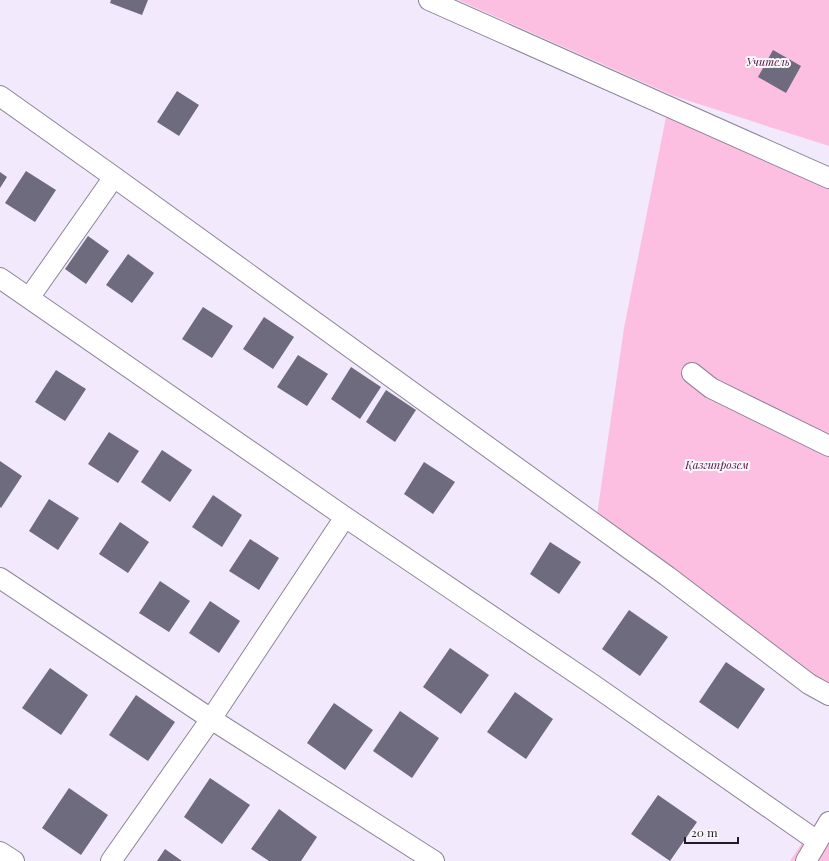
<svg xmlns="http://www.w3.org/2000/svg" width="829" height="861" font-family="'Playfair Display',serif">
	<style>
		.green { fill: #fcbee1 }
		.building { fill: #6d6b7d }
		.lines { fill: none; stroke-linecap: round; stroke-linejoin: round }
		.minor-casing { stroke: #8d8596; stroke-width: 22 }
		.minor { stroke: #fff; stroke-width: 20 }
		.labels { text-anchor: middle; stroke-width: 4; stroke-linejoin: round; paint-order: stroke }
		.park-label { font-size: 11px; font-style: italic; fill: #53093c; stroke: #fbfafe }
	</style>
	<rect width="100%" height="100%" fill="#f2e9fc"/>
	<!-- green -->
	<path class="green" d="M458 0H829V146L674 96Z
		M667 112 829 171V687L597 515 624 328Z
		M820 816 829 819V861H790Z"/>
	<!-- building -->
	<path class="building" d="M111 0H148L142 15 110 3Z
		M773 50 801 66 786 93 758 77Z
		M177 91 199 105 179 136 157 122Z
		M26 171 56 190 35 222 5 203Z
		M0 172 7 177 0 188Z
		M88 236 109 251 86 284 65 269Z
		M128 254 154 273 132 303 106 285Z
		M203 307 233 326 212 358 182 339Z
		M264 317 294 337 273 369 243 349Z
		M298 355 328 374 307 406 277 387Z
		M351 367 381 387 360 419 331 399Z
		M56 370 86 389 65 421 35 402Z
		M386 390 416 410 395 442 366 422Z
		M109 432 139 451 118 483 88 464Z
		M162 450 192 470 170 502 141 482Z
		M0 461 22 476 1 508 0 507Z
		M424 462 455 482 433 514 404 494Z
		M213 495 242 515 222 547 192 527Z
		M49 499 79 518 58 550 29 531Z
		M120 522 149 542 128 573 99 554Z
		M250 539 279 558 259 590 229 571Z
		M550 542 581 562 559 594 530 574Z
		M160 581 190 601 169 632 139 613Z
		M210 601 240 621 219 653 189 633Z
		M629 610 668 637 640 676 602 649Z
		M450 648 489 675 461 714 423 687Z
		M726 662 765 689 738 729 699 702Z
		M50 668 88 695 61 735 22 708Z
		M515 692 553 719 526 759 487 732Z
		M136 695 175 722 148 761 109 735Z
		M334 703 373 730 345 770 307 743Z
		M400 711 439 738 412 778 373 751Z
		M210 778 250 805 222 844 184 817Z
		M69 788 108 815 81 855 42 828Z
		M658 795 697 822 670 861 631 834Z
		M279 809 317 837 301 861H269L251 849Z
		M165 849 182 861H157Z"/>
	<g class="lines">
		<defs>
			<path id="minor" d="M429 0 829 178
				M0 96 114 177 667 576 809 684 829 695
				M0 278 345 517 592 684 817 841
				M29 298 114 177
				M692 373 711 388 829 446
				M0 578 211 719 434 861
				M0 852 14 861
				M111 861 211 719 345 517
				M806 861 829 822"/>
		</defs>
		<!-- minor casing -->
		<use href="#minor" class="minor-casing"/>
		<!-- minor -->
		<use href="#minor" class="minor"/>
	</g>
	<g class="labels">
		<!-- park labels -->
		<g class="park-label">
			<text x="768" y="66">Учитель</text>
			<text x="717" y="469">Қазгипрозем</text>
		</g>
	</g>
	<!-- scale -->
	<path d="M685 837v6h53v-6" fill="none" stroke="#1f1c23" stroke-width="2"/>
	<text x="691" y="837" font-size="12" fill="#1f1c23" stroke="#fbfafe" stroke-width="3" paint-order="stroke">20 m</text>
</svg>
